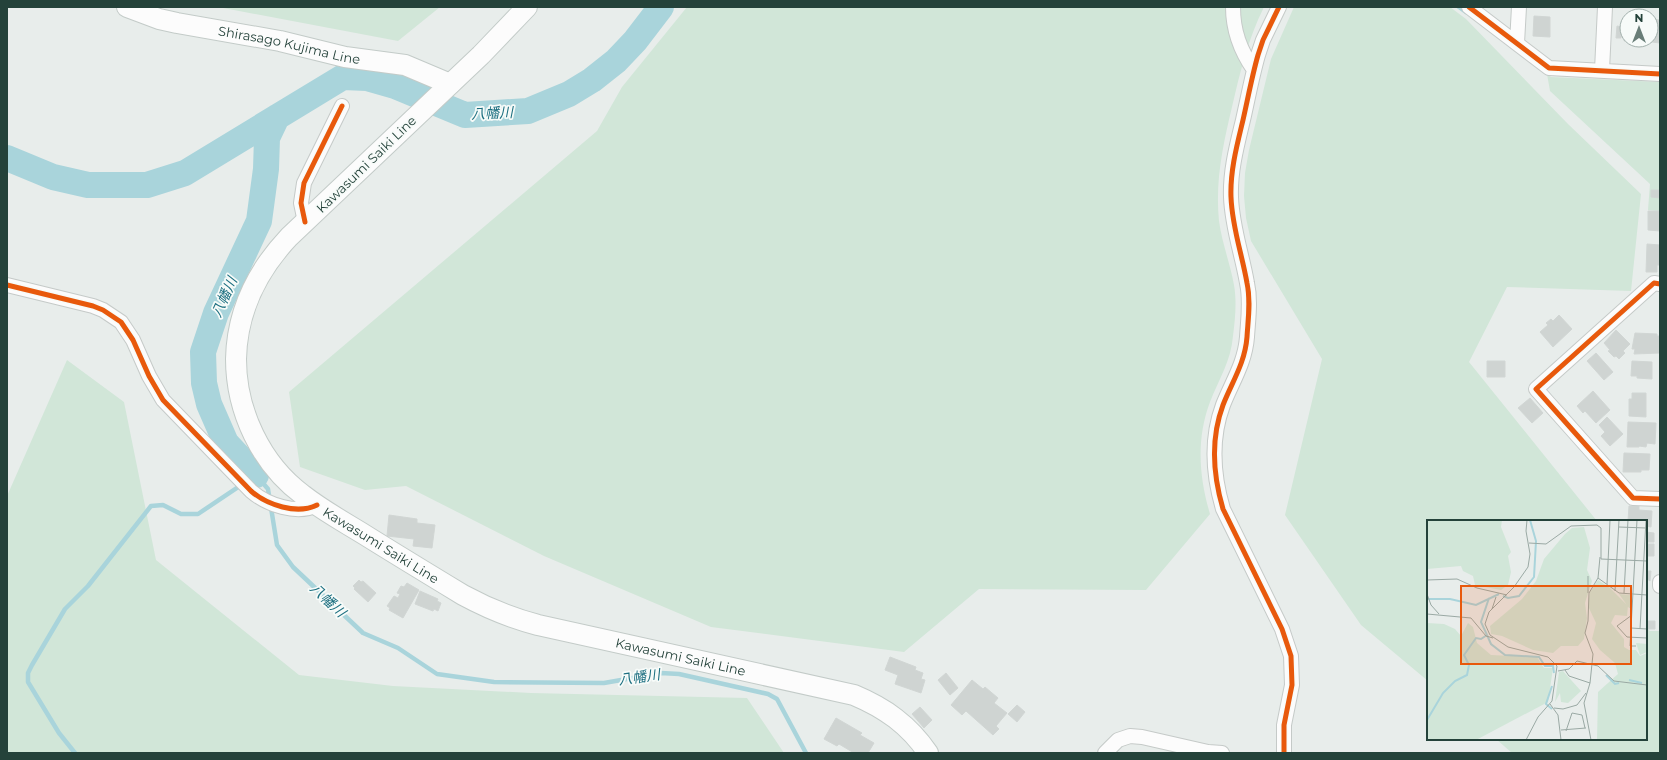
<svg xmlns="http://www.w3.org/2000/svg" width="1667" height="760" font-family="Montserrat,'Noto Sans JP',sans-serif">
	<style>
		.green { fill: #d1e6d8 }
		.lines { fill: none; stroke-linecap: round; stroke-linejoin: round }
		.stream { stroke: #a9d4db; stroke-width: 4.5 }
		.river { stroke: #a9d4db; stroke-width: 26 }
		.building { fill: #cfd4d2; stroke: #d1d6d4 }
		.street-casing { stroke: #c5cac8; stroke-width: 16 }
		.secondary-casing { stroke: #c3cbc8; stroke-width: 22 }
		.street { stroke: #fcfcfc; stroke-width: 14 }
		.secondary { stroke: #fcfcfc; stroke-width: 20 }
		.cycleway-casing { stroke: #f7fbf9; stroke-width: 8 }
		.cycleway { stroke: #e8590c; stroke-width: 5 }
		.labels { text-anchor: middle; stroke-width: 3.5; stroke-linejoin: round; paint-order: stroke }
		.street-label { font-size: 13px; fill: #24423a; stroke: #f7fbf9 }
		.water-label { font-size: 14px; font-style: italic; fill: #1c6f80; stroke: #f7fbf9 }
		.inset-river { fill: none; stroke: #a9d4db; stroke-width: 2 }
		.inset-road { fill: none; stroke: #9aa9a4; stroke-width: 1 }
		.view { fill: #e8590c; fill-opacity: 0.15; stroke: #e8590c; stroke-width: 2 }
		.inset-edge { fill: none; stroke: #24423a; stroke-width: 2 }
	</style>
	<rect width="100%" height="100%" fill="#e8edeb"/>
	<!-- green -->
	<path class="green" d="M218 7H440L398 41Z
		M687 7H1264C1248 39 1240 72 1232 107 1223 145 1215 181 1219 221 1222 243 1230 263 1234 285 1237 302 1235 320 1233 336 1231 361 1219 379 1210 402 1196 439 1199 477 1210 514L1146 590 979 589 904 652 711 627 544 556 406 486 365 490 300 467 289 392 597 131 622 87Z
		M1294 7H1450L1466 19 1568 124 1641 194 1631 291 1507 287 1469 362 1597 521H1428V681L1361 625 1285 515 1322 359 1251 241 1246 218 1244 196 1245 173 1249 150 1271 59Z
		M1547 74 1551 77 1660 82V211L1648 210 1650 184 1550 91Z
		M67 360 124 402 156 560 299 675 393 686 531 693 747 698 784 753H7V496Z
		M1646 628 1650 631H1660V753H1512L1496 739H1646Z"/>
	<g class="lines">
		<!-- stream -->
		<path class="stream" d="M1459 7 1466 12
			M75 753 59 733 28 682V673L32 665 65 609 88 586 151 506 163 505 181 514H198L256 475 268 489 277 545 293 567 363 633 398 648 437 674 494 682 604 683 661 673 679 674 768 694 777 699 806 753"/>
		<!-- river -->
		<path class="river" d="M7 158 53 177 88 185H147L185 173 343 77 367 78 395 86 465 115 528 111 569 94 592 80 616 61 635 41 661 7
			M256 475 226 443 209 404 204 383 203 352 216 313 259 221 266 169 267 138 277 117"/>
	</g>
	<!-- building -->
	<path class="building" d="M1534 16 1550 17V37L1533 36Z
		M1652 19 1659 20 1660 43 1652 42Z
		M1625 24 1627 25V40H1645V42L1624 41Z
		M1617 26 1622 27 1621 38H1616Z
		M1651 190H1660V198L1651 197Z
		M1648 211H1660V231L1648 230Z
		M1647 244 1660 245V265H1657V272H1646Z
		M1559 315 1572 329 1553 347 1540 332 1548 325 1546 323 1551 319 1553 321Z
		M1616 330 1630 344 1623 351 1625 353 1619 359 1616 356 1614 357 1608 351 1610 350 1604 343Z
		M1635 333 1657 334V336H1660V353L1634 354 1635 349H1632Z
		M1596 353 1613 372 1604 380 1587 361Z
		M1487 361H1505V377H1487Z
		M1632 361 1652 362V379L1637 378V376H1631Z
		M1593 391 1610 410 1596 423 1585 411 1583 413 1577 406Z
		M1632 393H1646V417L1629 416V399H1632Z
		M1530 398 1543 413 1532 423 1518 408Z
		M1607 417 1623 434 1610 446 1601 436 1605 432 1599 425Z
		M1628 422 1656 423 1655 444 1647 443 1646 447 1639 446V447H1627Z
		M1624 453 1650 454 1649 470H1641V472H1623Z
		M1629 506H1639V510L1652 511 1651 527 1646 526V521H1628Z
		M389 515 417 519V523L435 525 432 548 413 546 414 539 387 536Z
		M1646 532 1654 533V542H1646Z
		M1646 544H1654V556H1646Z
		M1646 571H1651L1650 581 1646 578Z
		M359 580 361 582 363 581 376 593 368 602 354 589 355 588 353 586Z
		M407 583 419 590 403 618 389 610 390 608 387 606 394 596 398 598 400 594 397 593 401 586 404 587Z
		M420 591 438 599 437 601 441 603 438 611 434 609 433 611 415 604Z
		M1648 621H1655V629H1648Z
		M890 657 916 667 915 670 923 673 921 679 925 680 921 693 895 684 898 675 885 670Z
		M946 673 958 688 950 695 938 680Z
		M972 680 983 689 985 687 998 698 994 703 1007 713 996 726 999 729 993 735 966 711 962 715 951 705Z
		M1017 705 1025 712 1017 722 1008 714Z
		M920 707 932 720 924 728 912 714Z
		M836 718 862 733 860 735 874 743 868 753H854L839 744 837 746 824 739Z"/>
	<g class="lines">
		<defs>
			<path id="street" d="M1233 7C1233 31 1240 50 1254 70
				M1279 7 1263 40 1258 55C1252 76 1248 98 1243 120 1237 145 1230 171 1231 197 1232 227 1242 254 1247 283 1251 301 1248 320 1247 337 1245 363 1232 382 1223 405 1210 440 1213 475 1223 509L1282 629 1291 656 1292 685 1284 725V753
				M1469 7 1549 68 1660 74
				M1517 43 1519 7
				M1602 70 1605 7
				M305 222 301 203 304 183 342 106
				M1660 284 1654 283 1536 389 1633 498 1660 499
				M7 285 93 306 103 310 121 322 133 340 149 376 163 400 251 491C267 505 297 515 317 505
				M1660 582V586
				M1105 753 1118 740 1130 736 1142 737 1208 752 1222 753"/>
			<g id="secondary">
				<path id="s1" d="M127 7 159 19 177 23 280 41 345 57 405 65 450 84"/>
				<path id="s2" d="M527 7 481 55 289 237C257 271 237 311 236 359 236 411 261 464 303 495 322 510 344 522 365 535 397 555 430 575 463 595 487 608 511 618 538 625L854 695C885 708 909 725 928 753"/>
			</g>
		</defs>
		<!-- street casing -->
		<use href="#street" class="street-casing"/>
		<!-- secondary casing -->
		<use href="#secondary" class="secondary-casing"/>
		<!-- street -->
		<use href="#street" class="street"/>
		<!-- secondary -->
		<use href="#secondary" class="secondary"/>
		<defs>
			<path id="cycleway" d="M1279 7 1263 40 1258 55C1252 76 1248 98 1243 120 1237 145 1230 171 1231 197 1232 227 1242 254 1247 283 1251 301 1248 320 1247 337 1245 363 1232 382 1223 405 1210 440 1213 475 1223 509L1282 629 1291 656 1292 685 1284 725V753
				M1469 7 1549 68 1660 74
				M305 222 301 203 304 183 342 106
				M1660 284 1654 283 1536 389 1633 498 1660 499
				M7 285 93 306 103 310 121 322 133 340 149 376 163 400 251 491C267 505 297 515 317 505"/>
		</defs>
		<!-- cycleway casing -->
		<use href="#cycleway" class="cycleway-casing"/>
		<!-- cycleway -->
		<use href="#cycleway" class="cycleway"/>
	</g>
	<g class="labels">
		<!-- street labels -->
		<g class="street-label">
			<text dy="5" stroke="none"><textPath href="#s1" startOffset="167">Shirasago Kujima Line</textPath></text>
			<text transform="translate(366 164) rotate(-44)" y="5">Kawasumi Saiki Line</text>
			<text dy="5" stroke="none"><textPath href="#s2" startOffset="717">Kawasumi Saiki Line</textPath></text>
			<text dy="5" stroke="none"><textPath href="#s2" startOffset="1040">Kawasumi Saiki Line</textPath></text>
		</g>
		<!-- water labels -->
		<g class="water-label">
			<text transform="translate(492 113) rotate(-3)" y="5">八幡川</text>
			<text transform="translate(224 297) rotate(-66)" y="5">八幡川</text>
			<text transform="translate(328 600) rotate(43)" y="5">八幡川</text>
			<text transform="translate(639 677) rotate(-8)" y="5">八幡川</text>
		</g>
	</g>
	<!-- overview -->
	<g transform="translate(1427 520)">
		<rect width="220" height="220" fill="#e8edeb"/>
		<path d="M0 0H75L74 7 84 32 81 36 84 52 81 65 74 70 48 65 46 56 36 51 34 46 0 49ZM157 7 163 28 160 50 165 61 158 83 160 98 157 119 151 126H134L126 133 106 130 75 116 64 114 63 106 95 79 109 61 117 39 138 14 145 8ZM171 60 183 68 201 86 200 96 188 95 184 103 197 119V127L202 130H209L213 136 220 133V220H170L171 172 191 154 188 143 173 130 165 119 169 103 161 86 163 72ZM192 74 204 75 205 88H202ZM0 103 17 104 28 109 34 116 41 103 46 107 50 123 64 135 110 137 117 148H126L121 182 49 220H0ZM209 123 220 124V132L213 135ZM136 151 154 171 141 183 134 182 133 173 128 182 132 152Z" fill="#d1e6d8"/>
		<path class="inset-river" d="M76 76 81 78 92 76 107 57 109 21 103 0M0 79H23L49 85 72 74M60 115 54 102 62 78M179 155 188 164 192 163M202 160 215 163M125 189 119 184 125 166M0 200 16 173 28 161 40 155 42 145 37 135 49 118 54 119 60 115 64 124 78 135 112 137 118 146H126L127 153"/>
		<path class="inset-road" d="M192 7 219 8M102 23 119 24 144 6 170 5 174 8V39L220 41M173 37 171 58 192 73 220 75M161 56V73M0 60 30 59 50 68 80 75M180 64 183 0M188 71 192 0M197 73 201 0M0 74 4 85 12 94M65 89 69 77M0 94 44 98 59 116 66 118M205 95 190 106 200 117 220 118M204 108 220 109M213 109 219 0M209 126H203L210 0M138 150 142 156 163 163M131 151 142 149 150 141 171 146 187 161 220 165M123 184 131 195 134 220M127 188 136 189 150 185 159 173M134 210 159 208M139 211 145 193 155 195 158 208M99 220 111 197 125 181 130 146 121 137 81 127 63 115 58 104 62 92 87 67 101 47 103 34 99 11 100 0M164 220 157 183 163 163 166 134 158 113 161 101 162 73 171 58"/>
		<path class="view" d="M34 66H204V144H34Z"/>
		<rect width="220" height="220" class="inset-edge"/>
	</g>
	<!-- border -->
	<rect width="1667" height="760" fill="none" stroke="#24423a" stroke-width="16"/>
	<!-- north arrow -->
	<g transform="translate(1639 28)"><circle r="19" fill="#f7fbf9" stroke="#a3b1ad"/>
	<path d="M0-3L7 15L0 10L-7 15Z" fill="#697e78"/>
	<text y="-6" font-size="11" font-weight="bold" text-anchor="middle" fill="#24423a">N</text>
	</g>
</svg>
